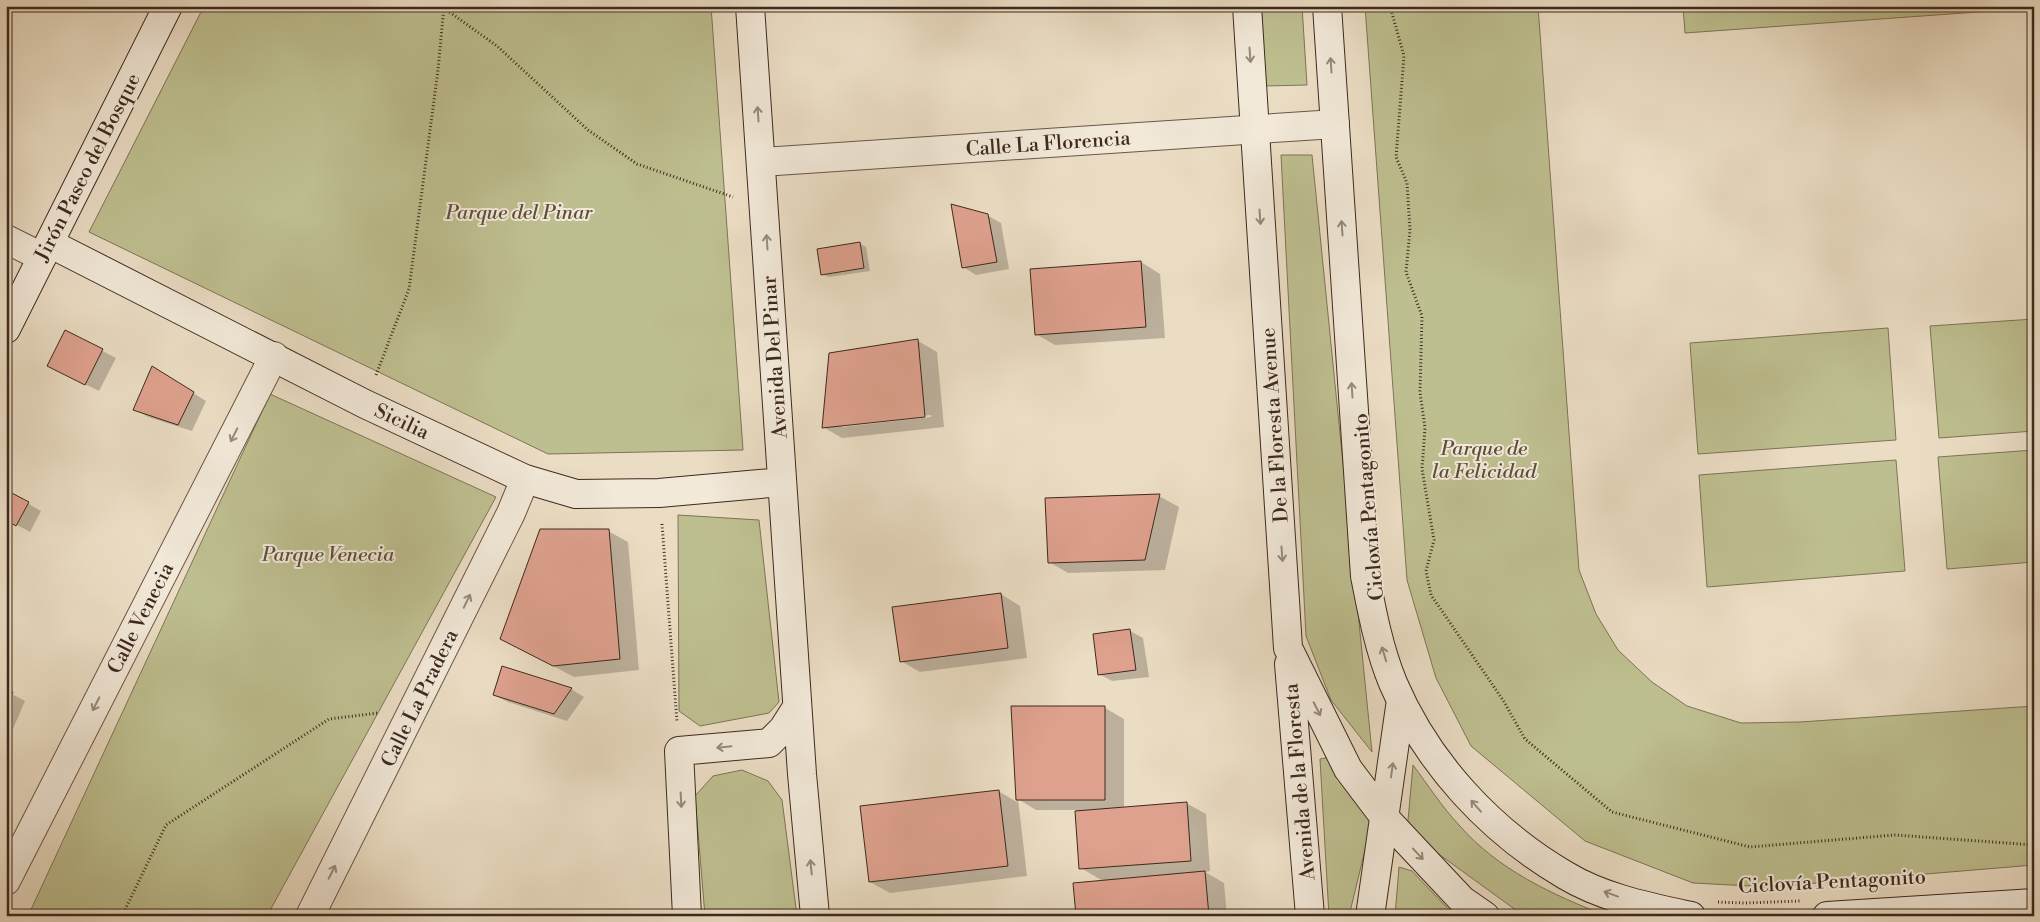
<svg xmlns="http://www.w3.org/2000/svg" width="2040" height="922" font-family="'Libre Bodoni',serif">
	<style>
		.green { fill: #bebf90; stroke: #7e7457 }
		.shadow { fill: #0003; fill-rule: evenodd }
		.building { fill: #dea18e; stroke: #3e291e }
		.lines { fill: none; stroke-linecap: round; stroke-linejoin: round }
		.street-casing { stroke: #695648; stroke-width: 30 }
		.secondary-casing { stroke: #3e291e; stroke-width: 30 }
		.path { stroke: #3e291e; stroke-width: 3; stroke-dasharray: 1 2.5; stroke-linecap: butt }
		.street { stroke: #f2e9d9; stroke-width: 28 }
		.secondary { stroke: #f2e9d9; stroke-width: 28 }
		.oneway { stroke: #98897c }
		.labels { text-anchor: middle; stroke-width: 4; stroke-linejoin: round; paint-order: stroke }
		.street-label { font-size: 20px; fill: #3e291e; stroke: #f2e9d9 }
		.park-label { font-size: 20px; font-style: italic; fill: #5e4e3a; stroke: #f2e9d9 }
	</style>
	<rect width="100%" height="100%" fill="#ebddc4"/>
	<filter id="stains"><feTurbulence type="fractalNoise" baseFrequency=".004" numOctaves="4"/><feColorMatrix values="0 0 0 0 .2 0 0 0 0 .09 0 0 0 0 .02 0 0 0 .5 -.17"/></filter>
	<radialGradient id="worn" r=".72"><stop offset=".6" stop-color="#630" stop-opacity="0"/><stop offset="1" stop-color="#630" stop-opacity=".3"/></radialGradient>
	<!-- green -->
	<path class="green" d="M204 6H711L743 450 548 454 89 232Z
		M1260 6H1302L1307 85 1265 86Z
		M1365 6H1538L1579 570 1596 614 1618 650 1652 682 1687 706 1741 723 1800 722 2034 706V865L1769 887 1693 883 1585 841 1471 746 1436 678 1407 580Z
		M1683 6H2034V8L1685 33Z
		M1281 155H1312L1372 752 1331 700 1306 636Z
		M2034 319V431L1939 438 1930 326Z
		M1888 328 1896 440 1698 454 1690 343Z
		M270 394 496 497 267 916H28Z
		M2034 450V562L1947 569 1938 457Z
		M1896 460 1905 571 1707 587 1699 475Z
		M678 515 759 520 779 702 769 713 700 726 679 711Z
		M1330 757 1372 821 1349 916H1329L1320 759Z
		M1413 765C1428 785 1442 807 1459 825 1498 870 1553 895 1607 916H1524L1407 831Z
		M742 770 768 781 782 800 797 916H705L695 796 713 776Z
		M1399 867 1412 871 1455 916H1395Z"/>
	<!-- shadow -->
	<path class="shadow" d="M987 215 1001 223 1009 269 976 275 963 267Z
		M859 243 866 247 870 271 829 277 822 274Z
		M1141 262 1160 274 1165 338 1055 345 1036 334Z
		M66 332 116 358 99 391 62 373Z
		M918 341 937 352 944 427 842 438 823 427ZM931 415V417L842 427V424Z
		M166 376 206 401 192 431 148 417 135 409Z
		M6 491 41 511 30 532 6 519Z
		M1159 496 1179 507 1165 570 1068 573 1049 562Z
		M608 531 628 542 639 670 574 677 502 639Z
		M1001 594 1020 606 1027 658 920 672 901 661Z
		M1130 631 1143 638 1149 677 1112 681 1099 674Z
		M571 689 584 697 567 721 508 702 494 695Z
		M6 691 25 701 6 745Z
		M1013 708H1105L1124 719V808L1186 803 1206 814 1210 871 1205 872 1224 883 1227 916H1078L1103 881 1081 868 1076 810H1036L1018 799 1027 876 890 893 870 882 998 791 1017 802Z"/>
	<!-- building -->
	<path class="building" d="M951 204 988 214 997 262 962 268Z
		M860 242 864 268 821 275 817 249Z
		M1141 261 1146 327 1035 335 1030 269Z
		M65 330 103 349 85 385 47 366Z
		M918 339 925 417 822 428 829 353Z
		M152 366 194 392 178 425 133 410Z
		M6 490 29 502 16 526 6 520Z
		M1160 494 1145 560 1048 563 1045 498Z
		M540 529H609L620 659 553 666 500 639Z
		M1001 593 1008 648 900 662 892 607Z
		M1130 629 1136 670 1098 675 1093 634Z
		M502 666 572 688 554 714 493 695Z
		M6 690 13 692 6 707Z
		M1011 706H1105V800H1016Z
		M999 790 1008 866 869 882 860 806Z
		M1187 802 1191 861 1079 869 1075 811Z
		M1205 871 1209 916H1076L1073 883Z"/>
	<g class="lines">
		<defs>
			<path id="street" d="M761 162 1335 124
				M6 239 42 257
				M6 881 274 356
				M310 916 511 513 525 479"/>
			<path id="secondary" d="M750 6 802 774 815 916
				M1247 6 1288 648 1348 769 1385 818 1462 900 1485 916
				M1327 6 1365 576C1372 612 1379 649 1393 683 1427 763 1490 831 1565 875 1603 898 1649 907 1691 916
				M49 243 365 404 525 479 576 494 659 493 782 482
				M6 329 168 6
				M1289 664 1310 916
				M687 916 679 751 769 743 783 729 797 707
				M1370 916 1401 700
				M1827 916 2034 903"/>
		</defs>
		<!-- street casing -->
		<use href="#street" class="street-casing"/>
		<!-- secondary casing -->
		<use href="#secondary" class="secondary-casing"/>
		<!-- path -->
		<path class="path" d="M441 6 497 46 588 130 637 164 733 197
			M1390 6 1404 56 1396 157 1407 183 1410 230 1406 272 1422 316 1420 392 1425 428 1422 469 1434 540 1426 571 1431 595 1503 700 1525 739 1612 812 1750 847 1894 835 2034 845
			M376 375 409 289 438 70 444 6
			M662 524 677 722
			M1718 902 1744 903 1802 901
			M122 916 166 825 329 719 378 713"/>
		<!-- street -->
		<use href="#street" class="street"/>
		<!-- secondary -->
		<use href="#secondary" class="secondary"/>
	</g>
	<!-- one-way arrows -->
	<defs><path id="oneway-shaft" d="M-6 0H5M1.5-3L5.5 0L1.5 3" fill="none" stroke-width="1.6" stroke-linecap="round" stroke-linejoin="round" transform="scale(1.25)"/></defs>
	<g class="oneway">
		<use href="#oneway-shaft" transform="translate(1250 55) rotate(86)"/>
		<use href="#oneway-shaft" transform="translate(1331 65) rotate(-94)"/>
		<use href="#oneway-shaft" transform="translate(758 114) rotate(-94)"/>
		<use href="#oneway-shaft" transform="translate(1260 217) rotate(86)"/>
		<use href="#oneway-shaft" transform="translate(1342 228) rotate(-94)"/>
		<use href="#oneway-shaft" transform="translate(767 242) rotate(-94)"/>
		<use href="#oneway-shaft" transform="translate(1352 390) rotate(-94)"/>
		<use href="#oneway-shaft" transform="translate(234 435) rotate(117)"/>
		<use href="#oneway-shaft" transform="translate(1282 554) rotate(86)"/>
		<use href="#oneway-shaft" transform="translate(467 601) rotate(-64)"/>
		<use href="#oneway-shaft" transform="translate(1384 654) rotate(-107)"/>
		<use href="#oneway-shaft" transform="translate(96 704) rotate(117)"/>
		<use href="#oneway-shaft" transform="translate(1317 709) rotate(63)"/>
		<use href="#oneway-shaft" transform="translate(724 747) rotate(174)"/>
		<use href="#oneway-shaft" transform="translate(1392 770) rotate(-82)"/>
		<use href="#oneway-shaft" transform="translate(681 800) rotate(87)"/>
		<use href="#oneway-shaft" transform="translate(1476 806) rotate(-131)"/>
		<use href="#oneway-shaft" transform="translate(1418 854) rotate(47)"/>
		<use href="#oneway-shaft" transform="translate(811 867) rotate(-96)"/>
		<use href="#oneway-shaft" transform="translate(332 872) rotate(-63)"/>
		<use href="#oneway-shaft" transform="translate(1611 894) rotate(-160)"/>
	</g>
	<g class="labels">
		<!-- street labels -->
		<g class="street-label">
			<text transform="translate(1048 143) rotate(-4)" y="7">Calle La Florencia</text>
			<text transform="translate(87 167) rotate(-63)" y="7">Jirón Paseo del Bosque</text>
			<text transform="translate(774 357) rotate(-94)" y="7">Avenida Del Pinar</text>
			<text transform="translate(402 421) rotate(25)" y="7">Sicilia</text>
			<text transform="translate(1274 425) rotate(-94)" y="7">De la Floresta Avenue</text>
			<text transform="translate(1368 507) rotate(-95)" y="7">Ciclovía Pentagonito</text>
			<text transform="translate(140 618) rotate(-63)" y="7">Calle Venecia</text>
			<text transform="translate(419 698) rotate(-64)" y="7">Calle La Pradera</text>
			<text transform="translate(1299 782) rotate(-95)" y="7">Avenida de la Floresta</text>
			<text transform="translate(1832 881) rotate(-3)" y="7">Ciclovía Pentagonito</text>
		</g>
		<!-- park labels -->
		<g class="park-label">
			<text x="519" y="219">Parque del Pinar</text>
			<text x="1484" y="455">Parque de<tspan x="1484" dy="23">la Felicidad</tspan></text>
			<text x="328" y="561">Parque Venecia</text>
		</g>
	</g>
	<!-- margin -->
	<rect width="2040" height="922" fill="none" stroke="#ebddc4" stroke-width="25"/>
	<rect x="8" y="8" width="2025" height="907" fill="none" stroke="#3e291e" stroke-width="2.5"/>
	<rect x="12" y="12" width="2015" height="897" fill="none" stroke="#3e291e"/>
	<rect width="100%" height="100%" filter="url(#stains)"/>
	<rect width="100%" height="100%" fill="url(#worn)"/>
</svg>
